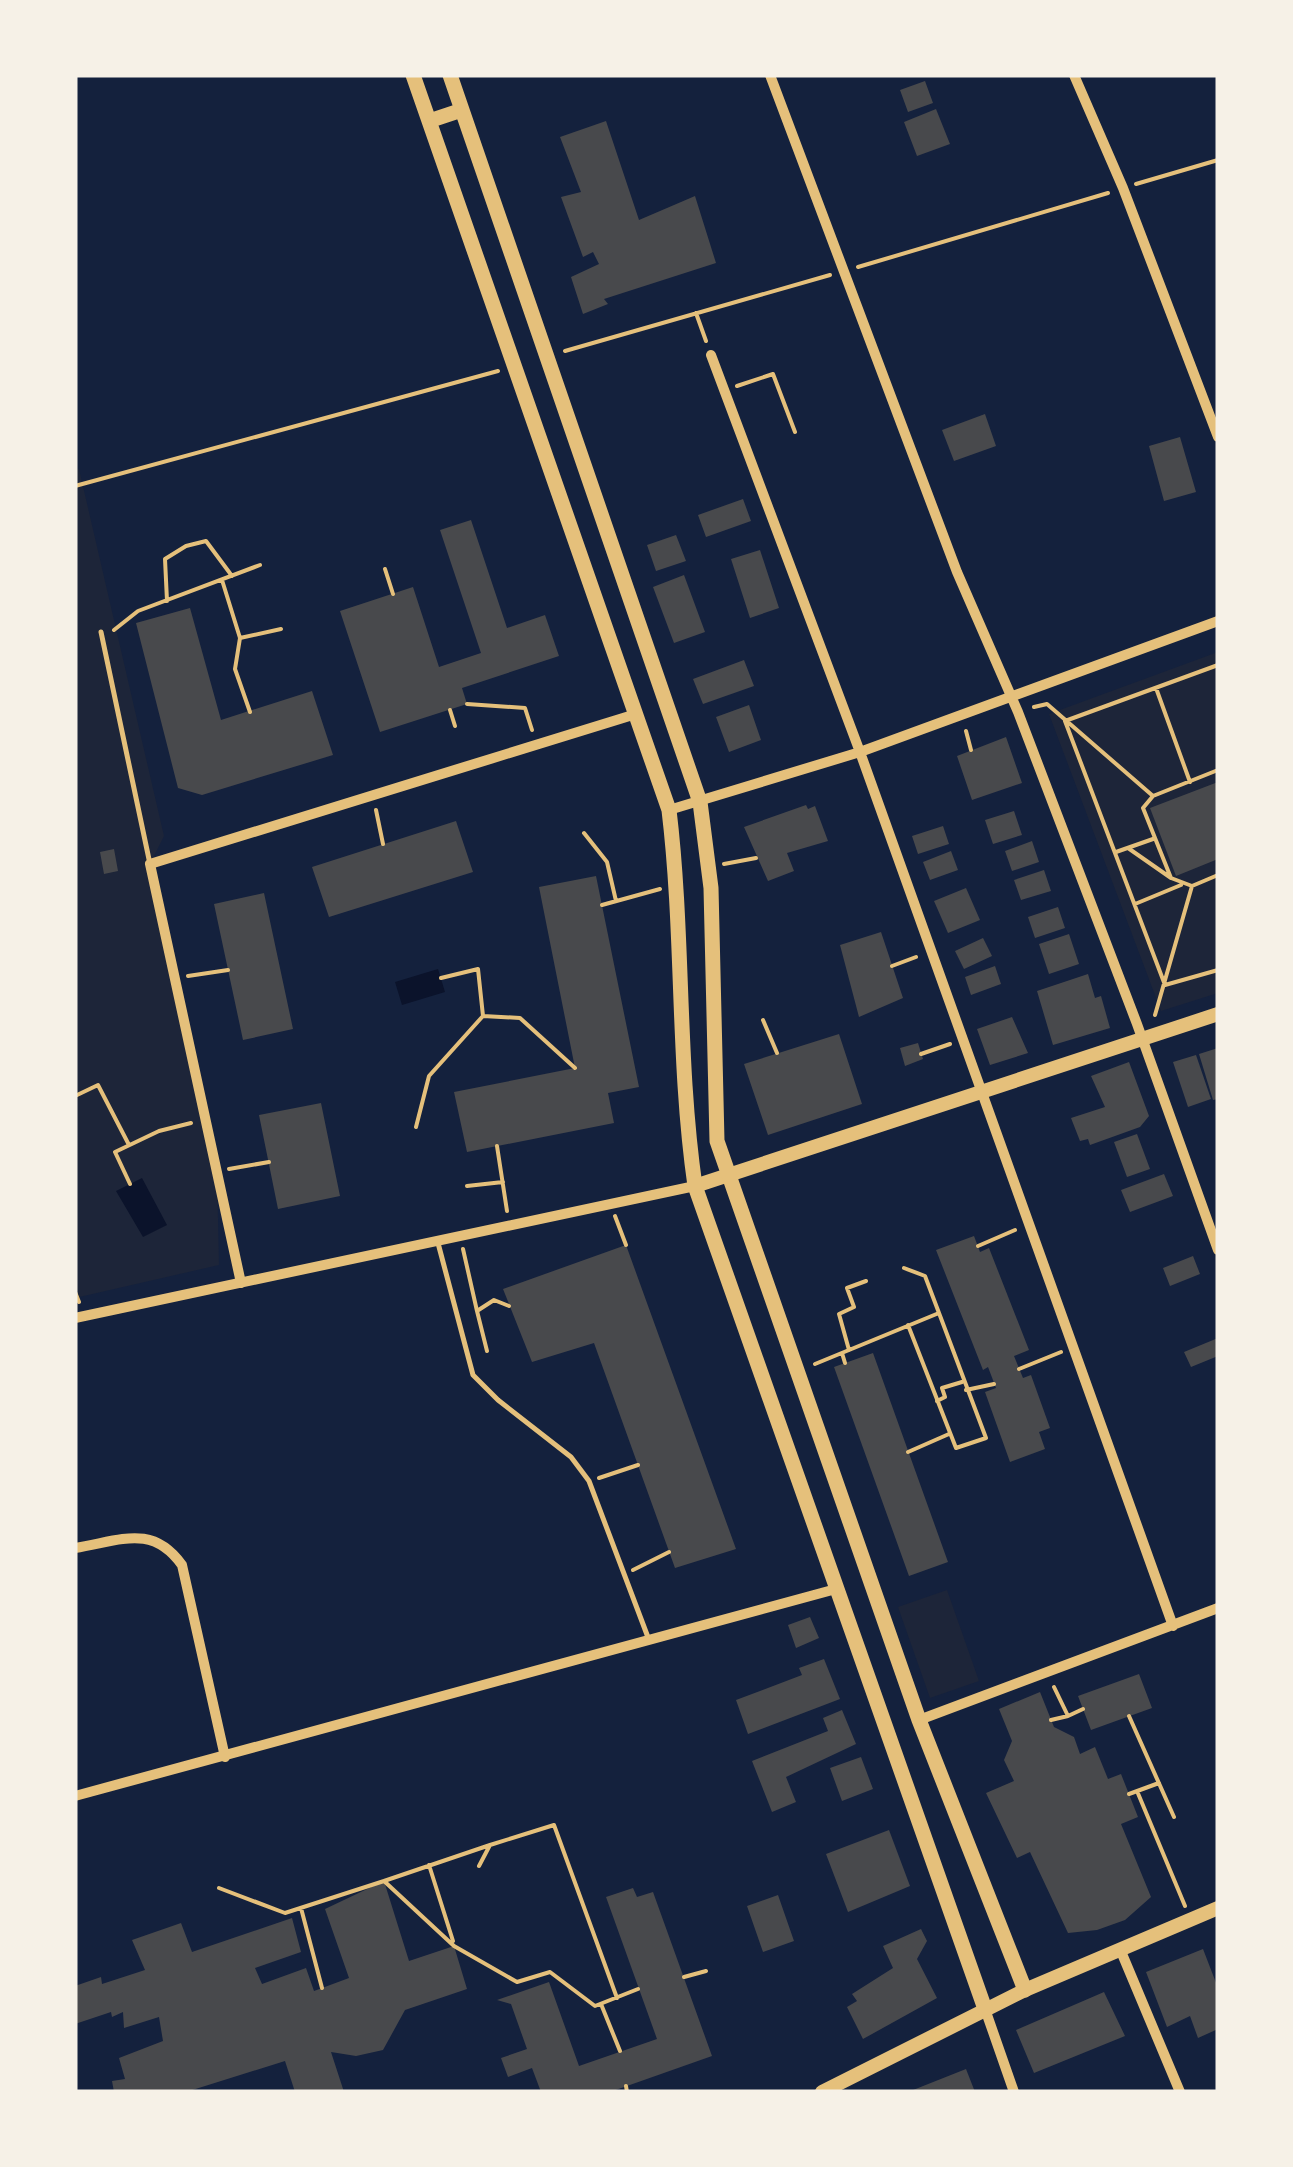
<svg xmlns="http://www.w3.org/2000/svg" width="1293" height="2167" font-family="Signika,sans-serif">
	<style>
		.green { fill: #1d2539 }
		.water { fill: #0b132b }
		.building { fill: #48494c }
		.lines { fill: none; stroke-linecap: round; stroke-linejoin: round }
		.path { stroke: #e5c07b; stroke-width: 4 }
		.service { stroke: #e5c07b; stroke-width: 5 }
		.minor { stroke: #e5c07b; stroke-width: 10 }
		.tertiary { stroke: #e5c07b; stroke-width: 14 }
		.secondary { stroke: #e5c07b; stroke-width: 15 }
	</style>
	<rect width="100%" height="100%" fill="#14213d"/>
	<!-- green -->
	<path class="green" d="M79 469 164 836 150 864 217 1172 219 1265 75 1298V470Z
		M1218 652V993L1161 1011 1049 714Z
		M947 1590 979 1681 930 1698 898 1607Z"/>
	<!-- water -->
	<path class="water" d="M438 969 445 992 402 1005 395 982Z
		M142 1178 167 1225 143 1237 116 1191Z"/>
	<!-- building -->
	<path class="building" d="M925 81 933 103 908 112 900 90Z
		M936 109 950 144 917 156 904 122Z
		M606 121 639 220 695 196 716 263 604 299 608 304 583 314 571 277 599 264 593 252 583 257 561 197 581 192 560 137Z
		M985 414 996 446 954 461 942 430Z
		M1180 437 1196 492 1164 501 1149 446Z
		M743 499 751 521 706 537 698 515Z
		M471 520 507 628 545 615 559 656 462 688 467 704 380 732 340 611 413 587 439 667 481 653 440 530Z
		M676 535 686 561 656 571 647 545Z
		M760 550 779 608 750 618 731 559Z
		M684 575 705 632 674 643 653 587Z
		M190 608 221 720 312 691 333 755 202 795 178 788 136 623Z
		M744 660 754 686 703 704 693 679Z
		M749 705 761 740 729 752 716 717Z
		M1006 737 1022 783 972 800 957 756Z
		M1218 782V859L1176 876 1150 808Z
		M806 805 808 809 815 806 828 841 787 853 794 871 768 881 744 827Z
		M1014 811 1022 835 993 844 985 820Z
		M456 821 473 872 329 917 312 867Z
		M943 826 949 844 918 854 912 836Z
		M1032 841 1039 862 1012 871 1005 851Z
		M114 849 118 871 104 874 100 852Z
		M951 851 958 870 930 880 923 862Z
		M1044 870 1051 891 1021 900 1014 880Z
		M596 876 639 1087 608 1093 614 1123 467 1152 454 1092 575 1068 539 887Z
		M966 888 980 920 948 933 934 901Z
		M264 893 293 1029 243 1040 214 904Z
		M1058 907 1065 928 1035 938 1028 917Z
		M881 932 903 998 859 1017 840 945Z
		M1069 934 1079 964 1049 974 1039 944Z
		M983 938 992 956 964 969 955 951Z
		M995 966 1001 984 971 995 965 977Z
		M1088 974 1095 998 1101 996 1110 1028 1053 1045 1037 991Z
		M1012 1017 1028 1053 990 1065 977 1029Z
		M839 1034 862 1104 768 1135 744 1064Z
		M918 1043 923 1059 905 1066 900 1048Z
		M1218 1048V1099L1213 1100 1199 1054Z
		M1196 1055 1211 1099 1188 1107 1173 1062Z
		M1129 1062 1149 1116 1140 1127 1090 1145 1088 1139 1080 1141 1071 1118 1105 1107 1091 1076Z
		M321 1103 340 1196 278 1209 259 1115Z
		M1137 1134 1150 1169 1127 1177 1114 1142Z
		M1164 1174 1173 1196 1130 1212 1121 1190Z
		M974 1236 980 1252 989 1248 1029 1350 1014 1356 1023 1378 1031 1375 1050 1428 1039 1432 1045 1449 1010 1462 985 1392 996 1388 988 1367 983 1370 936 1250Z
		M626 1245 736 1549 675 1568 594 1343 532 1362 503 1289Z
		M1193 1256 1200 1274 1170 1286 1163 1268Z
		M1218 1338V1356L1191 1367 1184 1352Z
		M873 1353 948 1562 909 1576 834 1367Z
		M810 1617 819 1638 796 1648 788 1625Z
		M824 1659 840 1699 748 1734 736 1700 802 1675 799 1668Z
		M1139 1674 1152 1708 1091 1730 1078 1696Z
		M1040 1692 1054 1727 1074 1737 1080 1754 1095 1747 1108 1779 1121 1774 1138 1817 1121 1824 1151 1897 1125 1920 1097 1930 1068 1933 1030 1852 1017 1858 986 1793 1014 1781 1004 1760 1012 1741 999 1709Z
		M842 1710 856 1744 786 1777 796 1802 772 1812 752 1761 828 1731 823 1718Z
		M861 1757 873 1789 842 1801 830 1768Z
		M889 1830 910 1886 848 1912 826 1854Z
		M384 1881 409 1961 454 1946 467 1989 405 2010 383 2050 356 2056 331 2052 344 2092H295L285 2061 186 2092H114L112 2081 125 2079 119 2058 163 2041 159 2017 124 2028 123 2012 112 2017 111 2012 75 2024V1986L101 1977 102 1984 145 1970 132 1940 181 1923 192 1952 292 1918 301 1952 255 1968 262 1984 306 1968 314 1991 349 1978 325 1909Z
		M633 1888 637 1897 653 1892 712 2056 610 2092H541L532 2068 508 2077 501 2058 527 2049 511 2004 497 2000 549 1982 579 2066 657 2039 606 1897Z
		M778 1895 794 1941 763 1952 747 1906Z
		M921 1929 927 1941 917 1959 937 1998 863 2039 847 2007 857 2001 852 1994 893 1968 883 1946Z
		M1203 1949 1218 1988V2029L1198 2038 1190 2016 1167 2027 1146 1972Z
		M1104 1992 1125 2036 1034 2073 1016 2030Z
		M966 2069 975 2092H908Z"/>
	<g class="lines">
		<!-- path -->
		<path class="path" d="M1136 184 1218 160
			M858 267 1108 193
			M696 313 706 341
			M565 351 830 275
			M737 386 773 374 795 432
			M75 486 498 371
			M385 569 393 594
			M222 580 240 638 235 669 250 712
			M167 601 165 559 186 546 206 541 232 576
			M114 630 138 611 260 565
			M240 638 281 629
			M1218 665 1065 721 1165 985 1218 970
			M1156 688 1190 782
			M467 704 525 708 532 730
			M1034 707 1047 704 1153 796
			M450 710 455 726
			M966 731 971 750
			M1218 770 1153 796 1143 808 1171 878 1192 886 1218 875
			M376 810 383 844
			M584 833 607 862 616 901
			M1128 848 1171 878
			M1116 852 1153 839
			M724 864 756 858
			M1135 904 1181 885
			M602 905 660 889
			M892 966 916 957
			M188 976 228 970
			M441 978 478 969 483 1016
			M1155 1015 1192 886
			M763 1020 777 1053
			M921 1054 950 1044
			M75 1096 98 1085 129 1145
			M416 1127 429 1076 483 1016 520 1018 575 1068
			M497 1146 507 1211
			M229 1169 269 1162
			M130 1184 115 1152 159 1131 191 1123
			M467 1186 503 1182
			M615 1216 626 1245
			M978 1246 1015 1230
			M463 1249 477 1311 494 1300 509 1306
			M904 1268 925 1276 939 1313
			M75 1292 79 1302
			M477 1311 487 1351
			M849 1350 839 1314 854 1307 847 1288 866 1281
			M842 1353 845 1363
			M815 1364 939 1313 986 1438 956 1448 908 1325
			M1019 1369 1061 1352
			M966 1390 994 1384
			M937 1401 945 1397 942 1388 962 1382
			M908 1452 949 1434
			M599 1478 638 1465
			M633 1570 669 1552
			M1068 1716 1083 1709
			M1129 1716 1174 1817
			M1051 1720 1068 1716 1054 1687
			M1137 1791 1185 1906
			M1129 1794 1159 1783
			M490 1845 554 1825 617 1998
			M429 1865 453 1941
			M384 1881 490 1845 479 1866
			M219 1888 285 1913 384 1881 454 1946 517 1982 550 1972 595 2006 638 1989
			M301 1908 322 1988
			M684 1977 706 1971
			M601 2004 620 2051
			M626 2086 627 2092"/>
		<!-- service -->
		<path class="service" d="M101 632 150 864
			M438 1243 473 1375 498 1400 571 1457 589 1481 649 1640"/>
		<!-- minor -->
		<path class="minor" d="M770 75 957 572 1018 712 1137 1024 1218 1250
			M1074 75 1123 188 1218 437
			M711 355 860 752 1173 1626
			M669 810 860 752 1218 621
			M241 1283 150 864 636 714
			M75 1318 695 1186
			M75 1548C120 1541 152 1523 182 1565L225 1757
			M919 1720 1218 1608
			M75 1796 836 1589
			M1120 1949 1180 2092
			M985 2009 1014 2092"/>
		<!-- tertiary -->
		<path class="tertiary" d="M695 1186 1218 1014
			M822 2092 1025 1990 1218 1908"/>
		<!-- secondary -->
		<path class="secondary" d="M413 75 669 810C684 935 677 1061 695 1186L985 2009
			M450 75 700 802 711 888 717 1141 919 1720 1025 1990
			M429 121 462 110"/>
	</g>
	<!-- border -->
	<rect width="1293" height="2167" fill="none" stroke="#f6f1e7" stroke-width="155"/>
</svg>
